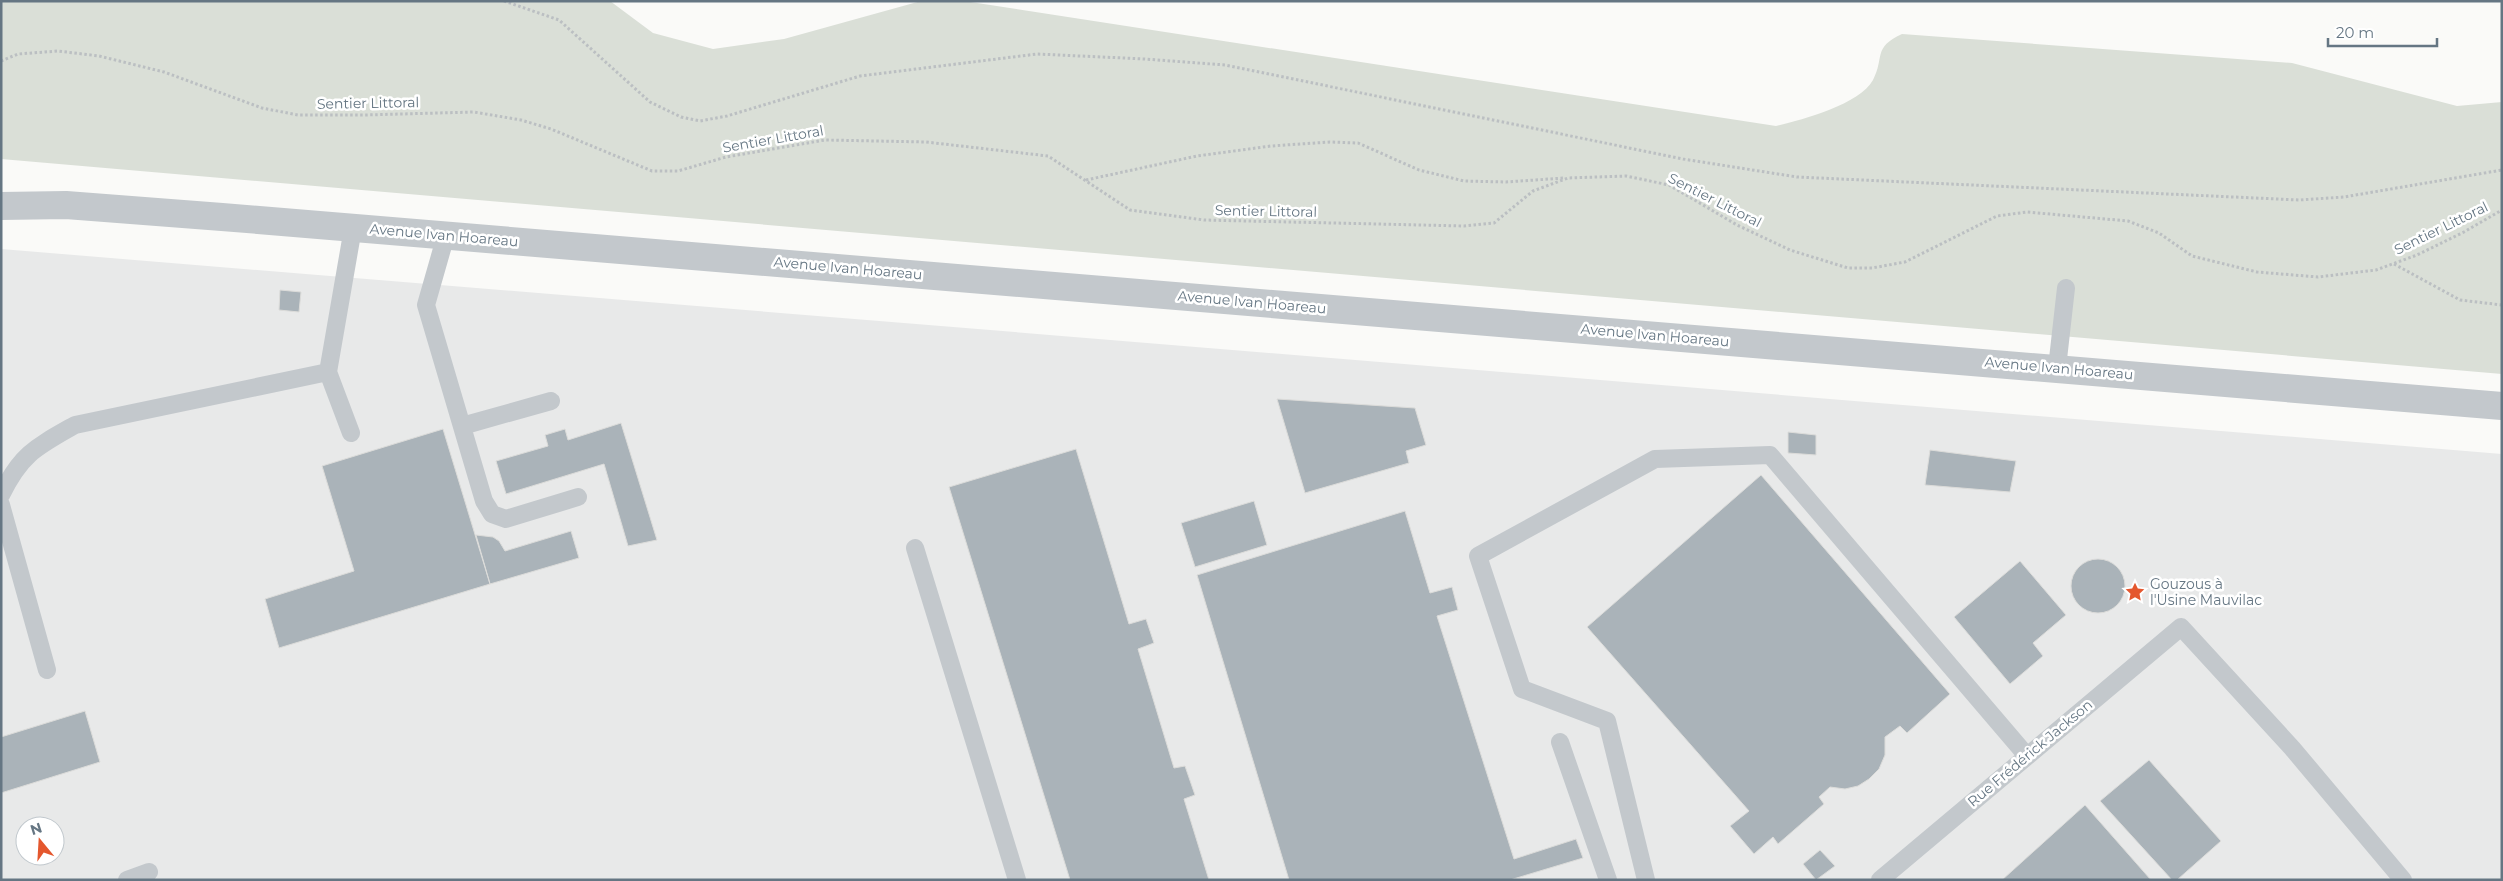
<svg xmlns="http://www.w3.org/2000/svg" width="2503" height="881" font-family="Montserrat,sans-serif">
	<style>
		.built { fill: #e8e9e9; fill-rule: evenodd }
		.green { fill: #dadfd7 }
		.building { fill: #aab3b9; stroke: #dcdcda }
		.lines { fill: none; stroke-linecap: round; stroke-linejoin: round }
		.path { stroke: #bbbfc2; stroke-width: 3; stroke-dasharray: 2.5 2.5; stroke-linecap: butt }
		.lane { stroke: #c3c8cc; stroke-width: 18 }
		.street { stroke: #c3c8cc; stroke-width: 28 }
		.labels { text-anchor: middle; stroke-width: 5; stroke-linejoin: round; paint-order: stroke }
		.street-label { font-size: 14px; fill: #657683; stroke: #fff }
		.poi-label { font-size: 14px; fill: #657683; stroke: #fff; text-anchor: start }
	</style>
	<rect width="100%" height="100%" fill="#fafaf8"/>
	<!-- built -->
	<path class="built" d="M1 249 2502 454V880H1ZM25 826H55V856H25Z"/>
	<!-- green -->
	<path class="green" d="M1 1H610L653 33 713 49 784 39 921 1H964L1776 126C1801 120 1859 105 1873 80 1885 57 1872 48 1902 34L2292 63 2457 106 2502 102V374L1 159Z"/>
	<!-- building -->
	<path class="building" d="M280 290 301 292 299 312 279 310Z
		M1277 399 1415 408 1426 445 1406 451 1409 463 1305 493Z
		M621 423 657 540 628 546 604 464 506 494 496 461 548 446 545 435 565 429 568 440Z
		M443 429 490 584 279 648 265 599 354 571 322 466Z
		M1788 432 1816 435V455L1788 453Z
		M1076 449 1129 624 1146 619 1154 643 1138 649 1174 768 1185 766 1195 795 1184 799 1209 880H1070L949 487Z
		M1930 450 2016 461 2010 492 1925 485Z
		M1761 475 1950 694 1907 733 1900 726 1885 737V755L1879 769 1869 779 1858 786 1845 789 1830 787 1819 797 1824 804 1778 844 1773 837 1754 854 1730 826 1749 811 1587 627Z
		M1254 501 1267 545 1195 567 1181 523Z
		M1405 511 1430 593 1452 587 1458 610 1437 616 1514 859 1576 839 1583 858 1510 880H1289L1197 575Z
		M571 531 579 558 490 584 476 535 493 537 499 541 505 551Z
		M2071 586a27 27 0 1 1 54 0a27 27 0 1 1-54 0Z
		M2020 561 2066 615 2033 643 2043 656 2010 684 1954 617Z
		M85 711 100 762 1 793V737Z
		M2149 760 2221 841 2177 880H2172L2100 801Z
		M2085 805 2151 880H2002Z
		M1820 850 1835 866 1816 880 1803 864Z"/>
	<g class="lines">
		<!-- path -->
		<path class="path" d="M504 1 559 20 650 102 681 117 700 121 727 116 860 76 1037 54 1145 59 1225 65 1683 159 1797 177 2299 200 2344 197 2502 170
			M1 61 18 54 58 51 99 56 164 72 262 108 298 115H364L474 112 521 120 551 129 652 171H678L726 157 825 140 926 142 1048 156 1130 210 1204 220 1464 226 1494 223 1533 191 1568 178 1626 176 1669 185 1737 225 1790 250 1848 268H1872L1905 262 1997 216 2027 212 2128 221 2159 233 2192 256 2257 272 2318 277 2376 270 2417 255 2464 232 2502 210
			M1086 180 1197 156 1271 146 1330 142 1358 143 1419 170 1464 181 1506 182 1564 178
			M2394 264 2460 300 2502 305"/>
		<!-- lane -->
		<path class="lane" d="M446 235 426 305 484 501 492 514 506 519 578 497
			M2057 368 2066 288
			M462 426 551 401
			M351 433 328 372 353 228
			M1 495C21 454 36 447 75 425L328 372
			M1 505 47 670
			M915 548 1017 880
			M1560 742 1608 880
			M127 880 149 872
			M1646 880 1607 721 1522 689 1478 556 1655 459 1770 455 2027 756
			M1880 880 2181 627 2292 748 2403 880"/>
		<!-- street -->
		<path class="street" d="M1 206 66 205 222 217 2502 406"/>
	</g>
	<!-- icons -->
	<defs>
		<symbol id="sight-bare" viewBox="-9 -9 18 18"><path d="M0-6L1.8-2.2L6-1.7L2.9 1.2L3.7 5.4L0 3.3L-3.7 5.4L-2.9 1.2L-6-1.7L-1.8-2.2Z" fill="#e4572e" stroke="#fff" stroke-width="2.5" paint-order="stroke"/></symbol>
	</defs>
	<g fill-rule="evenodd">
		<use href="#sight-bare" x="2121" y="578" width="28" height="28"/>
	</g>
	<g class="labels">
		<!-- street labels -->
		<g class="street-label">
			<text transform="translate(368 103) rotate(-1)" y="5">Sentier Littoral</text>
			<text transform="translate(773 139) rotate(-10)" y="5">Sentier Littoral</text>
			<text transform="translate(1715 200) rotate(27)" y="5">Sentier Littoral</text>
			<text transform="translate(1266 211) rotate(1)" y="5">Sentier Littoral</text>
			<text transform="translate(2441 228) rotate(-26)" y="5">Sentier Littoral</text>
			<text transform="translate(444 235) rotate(5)" y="5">Avenue Ivan Hoareau</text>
			<text transform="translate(848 268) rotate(5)" y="5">Avenue Ivan Hoareau</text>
			<text transform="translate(1252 302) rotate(5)" y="5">Avenue Ivan Hoareau</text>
			<text transform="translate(1655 335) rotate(5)" y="5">Avenue Ivan Hoareau</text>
			<text transform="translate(2059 368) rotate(5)" y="5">Avenue Ivan Hoareau</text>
			<text transform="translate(2030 753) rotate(-40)" y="5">Rue Frédérick Jackson</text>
		</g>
		<!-- poi labels -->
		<g class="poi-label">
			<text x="2150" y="589">Gouzous à<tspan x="2150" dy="16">l'Usine Mauvilac</tspan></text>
		</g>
	</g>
	<!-- border -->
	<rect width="2503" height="881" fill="none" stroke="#657683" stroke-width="5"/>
	<!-- north arrow -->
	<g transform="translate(40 841) rotate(342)"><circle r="24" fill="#ffffff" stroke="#c1c8cd"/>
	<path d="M0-4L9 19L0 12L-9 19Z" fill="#e4572e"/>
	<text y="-8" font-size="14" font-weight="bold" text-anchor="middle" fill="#657683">N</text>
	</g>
	<!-- scale -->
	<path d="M2328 38v8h109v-8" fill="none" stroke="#657683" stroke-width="2.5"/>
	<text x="2336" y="38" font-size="15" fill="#657683" stroke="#ffffff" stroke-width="4" paint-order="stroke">20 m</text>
</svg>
